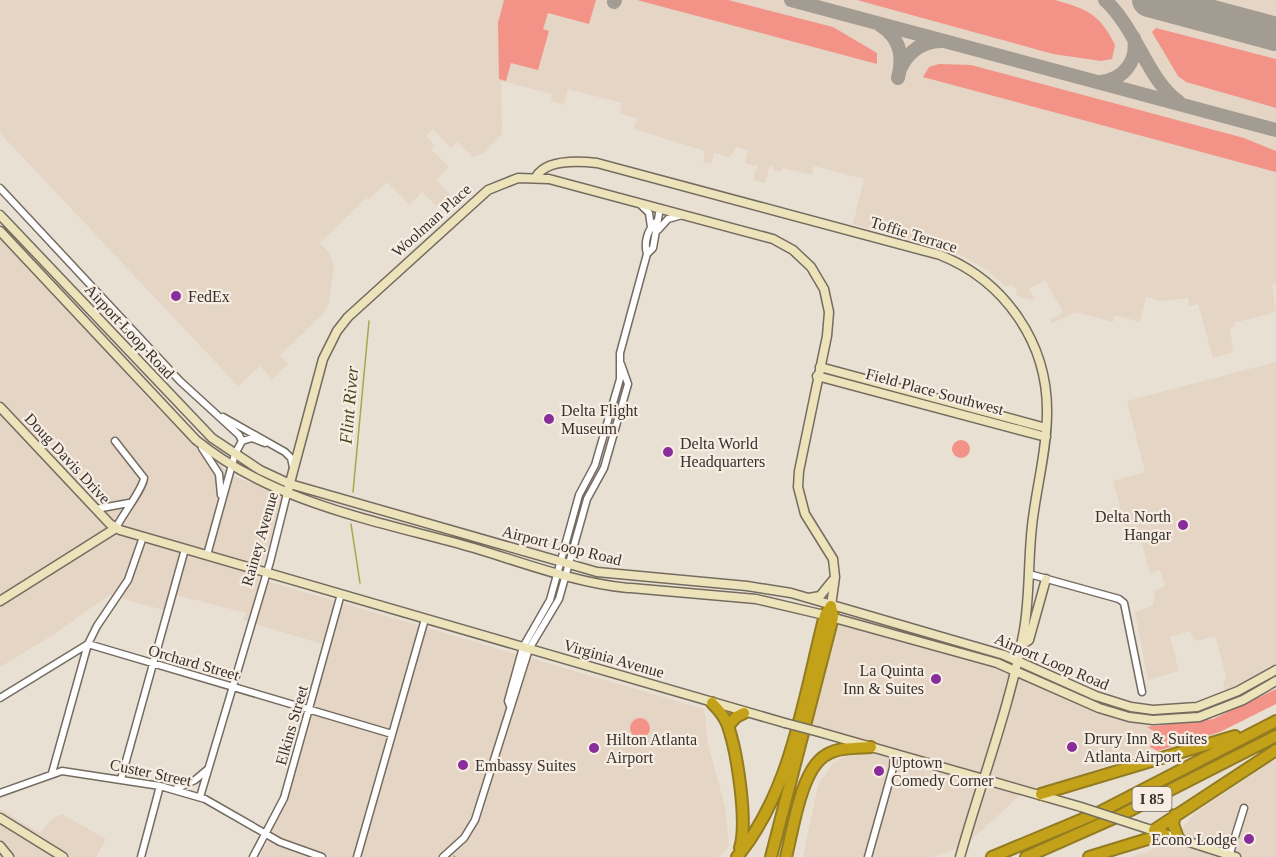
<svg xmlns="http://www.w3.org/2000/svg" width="1276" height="857" font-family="Georgia,serif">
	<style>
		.built { fill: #e4d5c4 }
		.green { fill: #f39388 }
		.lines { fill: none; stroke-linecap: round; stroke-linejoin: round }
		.stream { stroke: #9eab4b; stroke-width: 1.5 }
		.taxiway { stroke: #a39c93; stroke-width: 14 }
		.runway { stroke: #a39c93; stroke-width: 34 }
		.street-casing { stroke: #746b61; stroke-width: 9 }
		.secondary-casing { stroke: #746b61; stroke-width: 11 }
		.highway-casing { stroke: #927b21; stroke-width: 14 }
		.street { stroke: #fff; stroke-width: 6 }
		.secondary { stroke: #ede3ba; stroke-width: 8 }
		.highway { stroke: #c3a21a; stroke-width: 10 }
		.secondary-bridge-casing { stroke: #746b61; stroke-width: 11; stroke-linecap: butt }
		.secondary-bridge { stroke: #ede3ba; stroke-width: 8 }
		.poi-dot { fill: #882e9a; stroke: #f7ede2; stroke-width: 2 }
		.labels { text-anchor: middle; stroke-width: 4.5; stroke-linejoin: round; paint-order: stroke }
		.shield { fill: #f7ede2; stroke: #706a64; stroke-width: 1.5 }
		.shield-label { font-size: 15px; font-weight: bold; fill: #36322e }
		.street-label { font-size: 16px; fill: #36322e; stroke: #f7ede2 }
		.poi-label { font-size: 16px; fill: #36322e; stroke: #f7ede2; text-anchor: start }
		.water-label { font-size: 18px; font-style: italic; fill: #42471f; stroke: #f7ede2 }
	</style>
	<rect width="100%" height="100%" fill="#e9e0d4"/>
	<!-- built -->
	<path class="built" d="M0 0H1276V283L1272 284 1276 312 1234 323 1235 326 1230 328 1233 352 1213 358 1198 304 1189 306 1188 298 1162 301 1146 297 1140 322 1115 315 1113 322 1076 312 1052 323 1050 320 1063 312 1045 280 1029 289 1034 298 1030 300 1016 295 1017 289 1012 285 1005 286 987 270 959 254 853 224 864 179 814 166 812 175 783 168 782 172 773 170V166L770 165 765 183 753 180 758 164 754 166 745 163 748 150 737 147 730 157 714 153 711 164 703 162 705 151 634 129 637 118 620 114 622 103 568 89 564 105 551 101 552 94 501 81 502 134 483 153 473 157 457 142 451 148 433 129 426 136 435 146 431 149 449 167 436 180 450 195 438 207 422 192 410 205 387 182 368 200 366 198 320 243 330 254 334 267 329 303 325 312 280 355 288 364 272 379 260 366 238 386 0 133Z
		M0 231 151 402 231 475 287 497 256 578 704 709 708 744 725 807 729 846 719 857H259L269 840 292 768 322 644 243 620 246 613 176 595 171 612 109 595 53 635 0 667Z
		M1276 362V666L1226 693 1223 683 1226 676 1215 636 1197 641 1193 638 1190 631 1170 637 1179 671 1148 680 1135 612 1153 606 1155 590 1165 586 1160 570 1150 573 1141 541 1130 544 1113 481 1145 472 1127 401Z
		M828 611 925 634 1052 684 1139 707 1188 736 1018 797 967 844 934 857H803L818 785 834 762 865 747 801 729Z
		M1276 759V857H1130L1147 852 1176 836 1195 813Z
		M0 809 40 833 52 819 62 814 106 839 96 857H0Z"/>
	<!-- green -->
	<path class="green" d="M504 0H596L589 24 548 13 543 29 549 31 538 70 511 63 506 81 499 79 498 23Z
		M637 0H728L833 27 877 53V64Z
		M857 0H1055C1087 9 1100 14 1115 45L1112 59 1101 61 1053 54Z
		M1156 28 1276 59V108L1186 82 1178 76 1152 32Z
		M939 64 971 65 1244 138 1276 151V172L923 77 929 67Z
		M952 449a9 9 0 1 1 18 0a9 9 0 1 1-18 0Z
		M1276 689V704L1220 732 1157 751 1150 747 1158 738 1154 731 1147 727 1213 719Z
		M630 728a10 10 0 1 1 20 0a10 10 0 1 1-20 0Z"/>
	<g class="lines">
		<!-- stream -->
		<path class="stream" d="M353 492 369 321
			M351 524 360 583
			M454 856 455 857"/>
		<!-- taxiway -->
		<path class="taxiway" d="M791 0 1276 130
			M1105 0C1136 28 1148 81 1179 102
			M614 2 615 0
			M1239 24 1276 26
			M880 25C900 38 904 56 898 78
			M901 67C909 51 922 42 940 41
			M1101 82C1124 79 1138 61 1134 38"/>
		<!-- runway -->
		<path class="runway" d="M1149 0 1276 34"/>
		<defs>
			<path id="street" d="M0 188 180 381 239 435 242 441
				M640 204 649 213 651 227
				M658 230 668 219 682 215
				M647 254C644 243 647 230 656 222
				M223 417 285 452 291 458 293 467
				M115 441 144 478C143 489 122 515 116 528
				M242 441 252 438 265 443
				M202 448 219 474 221 495
				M96 509 129 503
				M207 555 235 454 242 441
				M1029 574 1119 599 1124 603 1142 692
				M0 698 88 644 392 734
				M510 706 508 701 523 647 550 600 579 495 595 465 620 379V353L647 254 653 248 660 208
				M52 773 88 644 97 626 128 580 143 537
				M121 779 185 549
				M176 789 195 780 208 769
				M0 793 62 771 160 786 205 799 280 842 322 857
				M200 797 270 562 287 494
				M1229 856 1244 808
				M141 857 160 786
				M253 857 284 798 341 594
				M357 857 425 619
				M443 857 464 838 475 820 529 649 559 599 587 499 604 468 628 384 621 364
				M868 857 893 768 894 754"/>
			<path id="secondary" d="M536 177C546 159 579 161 597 163L940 255C1005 281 1048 343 1047 413 1047 451 1036 488 1032 526 1028 561 1030 595 1024 630 1010 707 981 782 960 857
				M0 215 212 438 260 470 290 484 597 572 747 586 791 593 1004 655 1096 696 1131 707 1153 710 1197 707 1238 691 1276 670
				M0 231 196 440C275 504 379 521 474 548 524 563 576 583 628 588
				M820 367 1046 428
				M817 376 1046 437
				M0 407 110 524 120 530 785 723
				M287 494 323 359 337 331 348 317 488 190 518 178 549 179 773 239 793 250 811 267 824 289 829 312 827 336 799 471 798 487 805 514 833 559 835 577 831 606
				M631 588 756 599 820 614 997 663 1099 708 1129 717 1153 720 1199 717 1243 700 1276 681
				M809 598 820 596 833 580
				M0 601 116 528
				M1021 645 1029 640 1046 579
				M819 732 1081 807
				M0 818 63 857
				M1136 825 1236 857
				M0 846 9 857"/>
			<path id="highway" d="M712 703C719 710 725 717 728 726 737 752 748 822 740 848
				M728 726 736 717 744 713
				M1041 794 1235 736
				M1175 815 1173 824 1178 838
				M1154 830 1276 750
				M737 857C792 790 804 696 825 615L831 606
				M771 857 833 617 831 606
				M786 857C793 830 801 769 826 755 839 747 856 748 871 747
				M992 857 1100 812 1276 721
				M1026 857 1123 814 1276 736
				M1089 857 1164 834"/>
		</defs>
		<!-- street casing -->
		<use href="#street" class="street-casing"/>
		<!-- secondary casing -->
		<use href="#secondary" class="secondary-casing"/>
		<!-- highway casing -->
		<use href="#highway" class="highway-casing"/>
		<!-- street -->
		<use href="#street" class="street"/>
		<!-- secondary -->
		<use href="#secondary" class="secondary"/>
		<!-- highway -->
		<use href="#highway" class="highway"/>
		<defs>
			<path id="secondary-bridge" d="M785 723 819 732
				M1081 807 1136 825"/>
		</defs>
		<!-- secondary-bridge casing -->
		<use href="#secondary-bridge" class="secondary-bridge-casing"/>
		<!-- secondary-bridge -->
		<use href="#secondary-bridge" class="secondary-bridge"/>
	</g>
	<!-- markers -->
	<g class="poi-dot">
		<circle cx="176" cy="296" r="6"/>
		<circle cx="549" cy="419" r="6"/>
		<circle cx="668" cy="452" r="6"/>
		<circle cx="1183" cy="525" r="6"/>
		<circle cx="936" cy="679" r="6"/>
		<circle cx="1072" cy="747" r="6"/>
		<circle cx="594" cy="748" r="6"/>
		<circle cx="463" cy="765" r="6"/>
		<circle cx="879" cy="771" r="6"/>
		<circle cx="1249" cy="839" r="6"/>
	</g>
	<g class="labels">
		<!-- shield labels -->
		<rect class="shield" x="1132.5" y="787" width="39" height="24" rx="4.5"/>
		<g class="shield-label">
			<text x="1152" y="804">I 85</text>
		</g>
		<!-- street labels -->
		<g class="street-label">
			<text transform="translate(431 220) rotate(-42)" y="6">Woolman Place</text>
			<text transform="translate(914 234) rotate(17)" y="6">Toffie Terrace</text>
			<text transform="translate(130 331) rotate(47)" y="6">Airport Loop Road</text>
			<text transform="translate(935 391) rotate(15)" y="6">Field Place Southwest</text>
			<text transform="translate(68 458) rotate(47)" y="6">Doug Davis Drive</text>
			<text transform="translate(259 539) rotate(-74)" y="6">Rainey Avenue</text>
			<text transform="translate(562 545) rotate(14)" y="6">Airport Loop Road</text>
			<text transform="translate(614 658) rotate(16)" y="6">Virginia Avenue</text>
			<text transform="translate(1052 661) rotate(23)" y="6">Airport Loop Road</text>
			<text transform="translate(194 662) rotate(16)" y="6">Orchard Street</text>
			<text transform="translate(291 725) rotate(-74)" y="6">Elkins Street</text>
			<text transform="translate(151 772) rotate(12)" y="6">Custer Street</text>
		</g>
		<!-- poi labels -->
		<g class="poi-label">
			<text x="188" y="302">FedEx</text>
			<text x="561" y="416">Delta Flight<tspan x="561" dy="18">Museum</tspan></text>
			<text x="680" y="449">Delta World<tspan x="680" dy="18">Headquarters</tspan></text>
			<text x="1171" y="522" text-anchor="end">Delta North<tspan x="1171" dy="18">Hangar</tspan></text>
			<text x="924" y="676" text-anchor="end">La Quinta<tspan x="924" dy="18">Inn &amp; Suites</tspan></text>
			<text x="1084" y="744">Drury Inn &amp; Suites<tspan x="1084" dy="18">Atlanta Airport</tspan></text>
			<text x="606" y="745">Hilton Atlanta<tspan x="606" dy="18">Airport</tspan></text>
			<text x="891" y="768">Uptown<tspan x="891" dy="18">Comedy Corner</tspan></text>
			<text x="475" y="771">Embassy Suites</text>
			<text x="1237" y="845" text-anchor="end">Econo Lodge</text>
		</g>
		<!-- water labels -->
		<g class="water-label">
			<text transform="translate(349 405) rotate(-85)" y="6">Flint River</text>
		</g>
	</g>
</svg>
